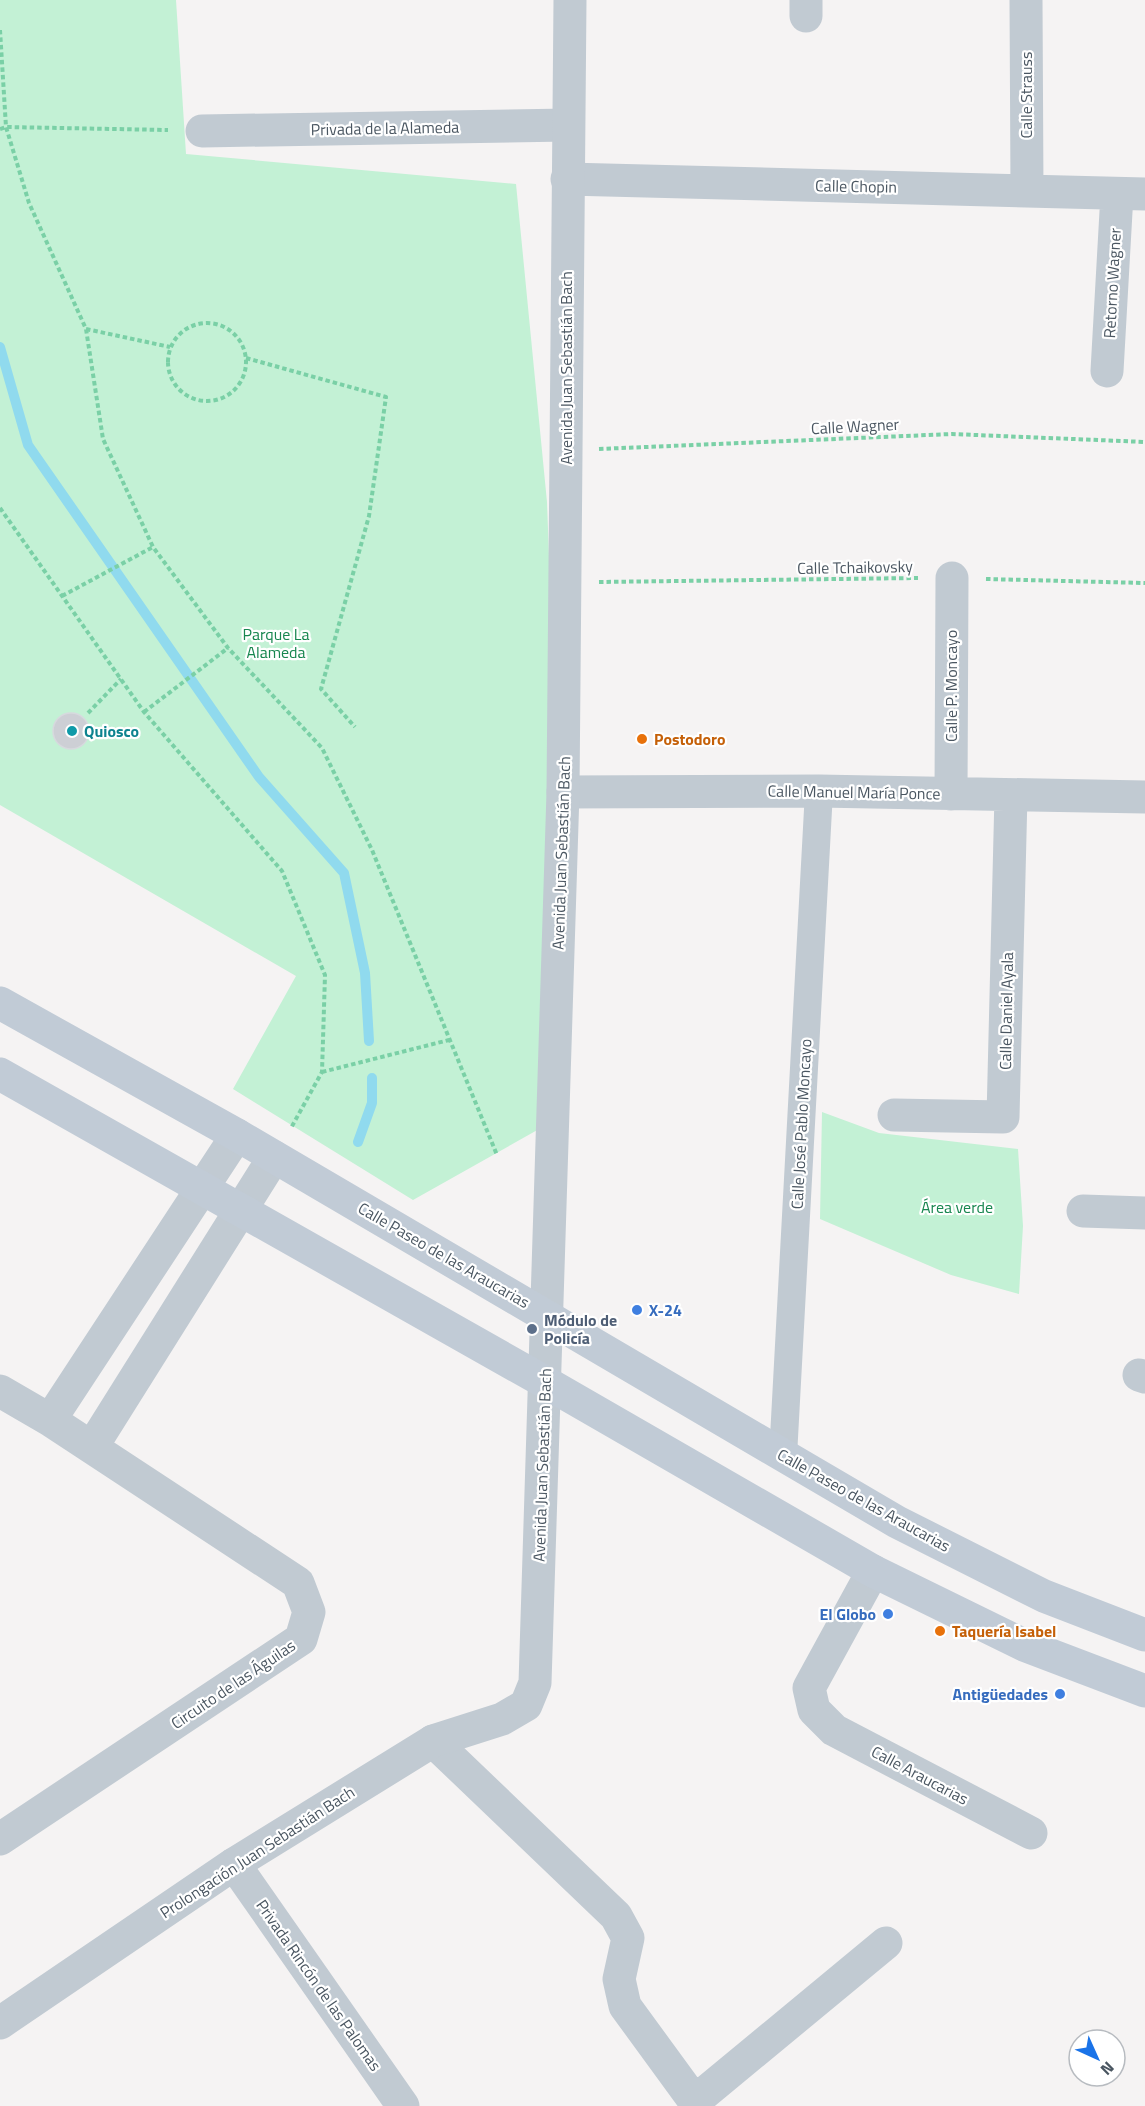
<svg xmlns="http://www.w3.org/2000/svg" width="1145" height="2106" font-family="'Titillium Web',sans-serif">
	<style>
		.green { fill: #c3f1d5 }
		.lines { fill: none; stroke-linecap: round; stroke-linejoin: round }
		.stream { stroke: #90daee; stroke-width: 10 }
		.building { fill: #cdcfd5; stroke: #d7d9de; stroke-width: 1.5 }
		.path { stroke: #7ad0a6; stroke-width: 4; stroke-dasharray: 4.5 3; stroke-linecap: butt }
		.pedestrian { stroke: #c1cad2; stroke-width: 28 }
		.minor { stroke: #c1cad2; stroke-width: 33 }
		.tertiary { stroke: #c1cad2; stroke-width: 33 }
		.secondary { stroke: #c1cbd6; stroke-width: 33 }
		.culture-dot { fill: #0f9aa8; stroke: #fff; stroke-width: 2 }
		.food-dot { fill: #e8710a; stroke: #fff; stroke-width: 2 }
		.shop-dot { fill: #3f7fe0; stroke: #fff; stroke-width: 2 }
		.service-dot { fill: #5c6f8a; stroke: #fff; stroke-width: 2 }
		.labels { text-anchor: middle; stroke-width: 4.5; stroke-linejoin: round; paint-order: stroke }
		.street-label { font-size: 16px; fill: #4a5661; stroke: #fff }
		.park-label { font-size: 16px; fill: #17864f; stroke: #fff }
		.culture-label { font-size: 16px; font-weight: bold; fill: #0d838f; stroke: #fff; text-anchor: start }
		.food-label { font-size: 16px; font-weight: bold; fill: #c56008; stroke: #fff; text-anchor: start }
		.shop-label { font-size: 16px; font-weight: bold; fill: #366cbe; stroke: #fff; text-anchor: end }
		.service-label { font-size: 16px; font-weight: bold; fill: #4e5e75; stroke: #fff; text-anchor: start }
	</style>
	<rect width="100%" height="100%" fill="#f5f3f3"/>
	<!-- green -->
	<path class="green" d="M0 0H176L186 154 516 184 547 502 558 799 548 1124 413 1200 233 1089 296 976 0 805Z
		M822 1112 879 1133 1018 1149 1023 1226 1019 1294 951 1275 820 1219Z"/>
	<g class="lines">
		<!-- stream -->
		<path class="stream" d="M0 347 28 445 259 777 344 873 365 973 369 1041
			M358 1142 372 1103V1078"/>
	</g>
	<!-- building -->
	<path class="building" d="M53 731a18 18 0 1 1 36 0a18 18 0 1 1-36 0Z"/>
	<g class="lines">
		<!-- path -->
		<path class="path" d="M0 30 6 127 29 203 86 329 103 439 153 547 228 648 322 748 372 850 497 1155
			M0 129 6 127 168 130
			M168 362a39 39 0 1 1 78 0a39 39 0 1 1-78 0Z
			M86 329 170 347
			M246 358 386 397 369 516 321 689 355 727
			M599 449 952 434 1145 442
			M0 508 144 712 282 871 325 975 322 1072 291 1128
			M986 579 1145 583
			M599 582 918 578
			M62 596 153 547
			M144 712 228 648
			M88 713 121 679
			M322 1072 449 1040"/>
		<!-- pedestrian -->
		<path class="pedestrian" d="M783 1456 819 791"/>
		<!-- minor -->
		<path class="minor" d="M1026 0 1027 190
			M806 16V0
			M202 131 568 125
			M567 179 1145 194
			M1107 371 1117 194
			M563 792 819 791 1145 797
			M951 794 952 578
			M894 1115 1003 1117 1011 795
			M1083 1211 1145 1213
			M1139 1375 1145 1377
			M0 1391 50 1420 298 1583 309 1612 301 1639 0 1839
			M50 1420 237 1135
			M92 1447 274 1157
			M873 1571 809 1688 814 1710 834 1730 1031 1833
			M433 1741 616 1916 628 1938 619 1979 625 2006 698 2106
			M234 1864 403 2106
			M695 2101 886 1943"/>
		<!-- tertiary -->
		<path class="tertiary" d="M0 2023 234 1864 433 1741 502 1719 526 1705 535 1683 563 792 570 0"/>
		<!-- secondary -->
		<path class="secondary" d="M0 1003 237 1135 897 1522 1044 1596 1145 1635
			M0 1074 545 1382 873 1571 1024 1645 1145 1691"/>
	</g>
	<!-- markers -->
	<circle class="culture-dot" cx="72" cy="731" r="6"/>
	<g class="food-dot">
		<circle cx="642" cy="739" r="6"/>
		<circle cx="940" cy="1631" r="6"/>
	</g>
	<g class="shop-dot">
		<circle cx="637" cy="1310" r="6"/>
		<circle cx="888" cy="1614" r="6"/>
		<circle cx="1060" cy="1694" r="6"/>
	</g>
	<circle class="service-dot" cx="532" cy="1329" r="6"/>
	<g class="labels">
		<!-- street labels -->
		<g class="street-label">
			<text transform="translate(1026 95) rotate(-90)" y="6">Calle Strauss</text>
			<text transform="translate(385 128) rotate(-1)" y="6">Privada de la Alameda</text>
			<text transform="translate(856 186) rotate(1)" y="6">Calle Chopin</text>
			<text transform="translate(1112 283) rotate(-87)" y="6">Retorno Wagner</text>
			<text transform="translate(566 368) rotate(-90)" y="6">Avenida Juan Sebastián Bach</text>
			<text transform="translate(855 426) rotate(-3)" y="6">Calle Wagner</text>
			<text transform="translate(855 567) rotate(-1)" y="6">Calle Tchaikovsky</text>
			<text transform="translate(951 686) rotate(-90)" y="6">Calle P. Moncayo</text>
			<text transform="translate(854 792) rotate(1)" y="6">Calle Manuel María Ponce</text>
			<text transform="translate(561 853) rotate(-88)" y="6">Avenida Juan Sebastián Bach</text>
			<text transform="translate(1006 1011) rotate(-89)" y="6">Calle Daniel Ayala</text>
			<text transform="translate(801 1124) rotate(-87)" y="6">Calle José Pablo Moncayo</text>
			<text transform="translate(444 1255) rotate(30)" y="6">Calle Paseo de las Araucarias</text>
			<text transform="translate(542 1465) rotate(-88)" y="6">Avenida Juan Sebastián Bach</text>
			<text transform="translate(864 1500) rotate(29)" y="6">Calle Paseo de las Araucarias</text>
			<text transform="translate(233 1684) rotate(-34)" y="6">Circuito de las Águilas</text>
			<text transform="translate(920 1775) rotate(28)" y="6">Calle Araucarias</text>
			<text transform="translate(257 1852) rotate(-33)" y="6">Prolongación Juan Sebastián Bach</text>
			<text transform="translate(319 1985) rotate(55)" y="6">Privada Rincón de las Palomas</text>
		</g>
		<!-- park labels -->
		<g class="park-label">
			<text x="276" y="640">Parque La<tspan x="276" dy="18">Alameda</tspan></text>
			<text x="957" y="1213">Área verde</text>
		</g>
		<!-- culture labels -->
		<g class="culture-label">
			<text x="84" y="737">Quiosco</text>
		</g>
		<!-- food labels -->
		<g class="food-label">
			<text x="654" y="745">Postodoro</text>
			<text x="952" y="1637">Taquería Isabel</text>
		</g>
		<!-- shop labels -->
		<g class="shop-label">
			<text x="649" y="1316" text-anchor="start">X-24</text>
			<text x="876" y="1620">El Globo</text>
			<text x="1048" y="1700">Antigüedades</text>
		</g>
		<!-- service labels -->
		<g class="service-label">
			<text x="544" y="1326">Módulo de<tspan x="544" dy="18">Policía</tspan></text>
		</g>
	</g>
	<!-- north arrow -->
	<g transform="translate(1097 2058) rotate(135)"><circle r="28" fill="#ffffff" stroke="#b7bbc0" stroke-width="1.5"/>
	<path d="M0-4.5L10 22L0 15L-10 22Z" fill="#1a73e8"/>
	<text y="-9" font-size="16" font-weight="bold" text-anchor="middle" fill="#4a5661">N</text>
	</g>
</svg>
